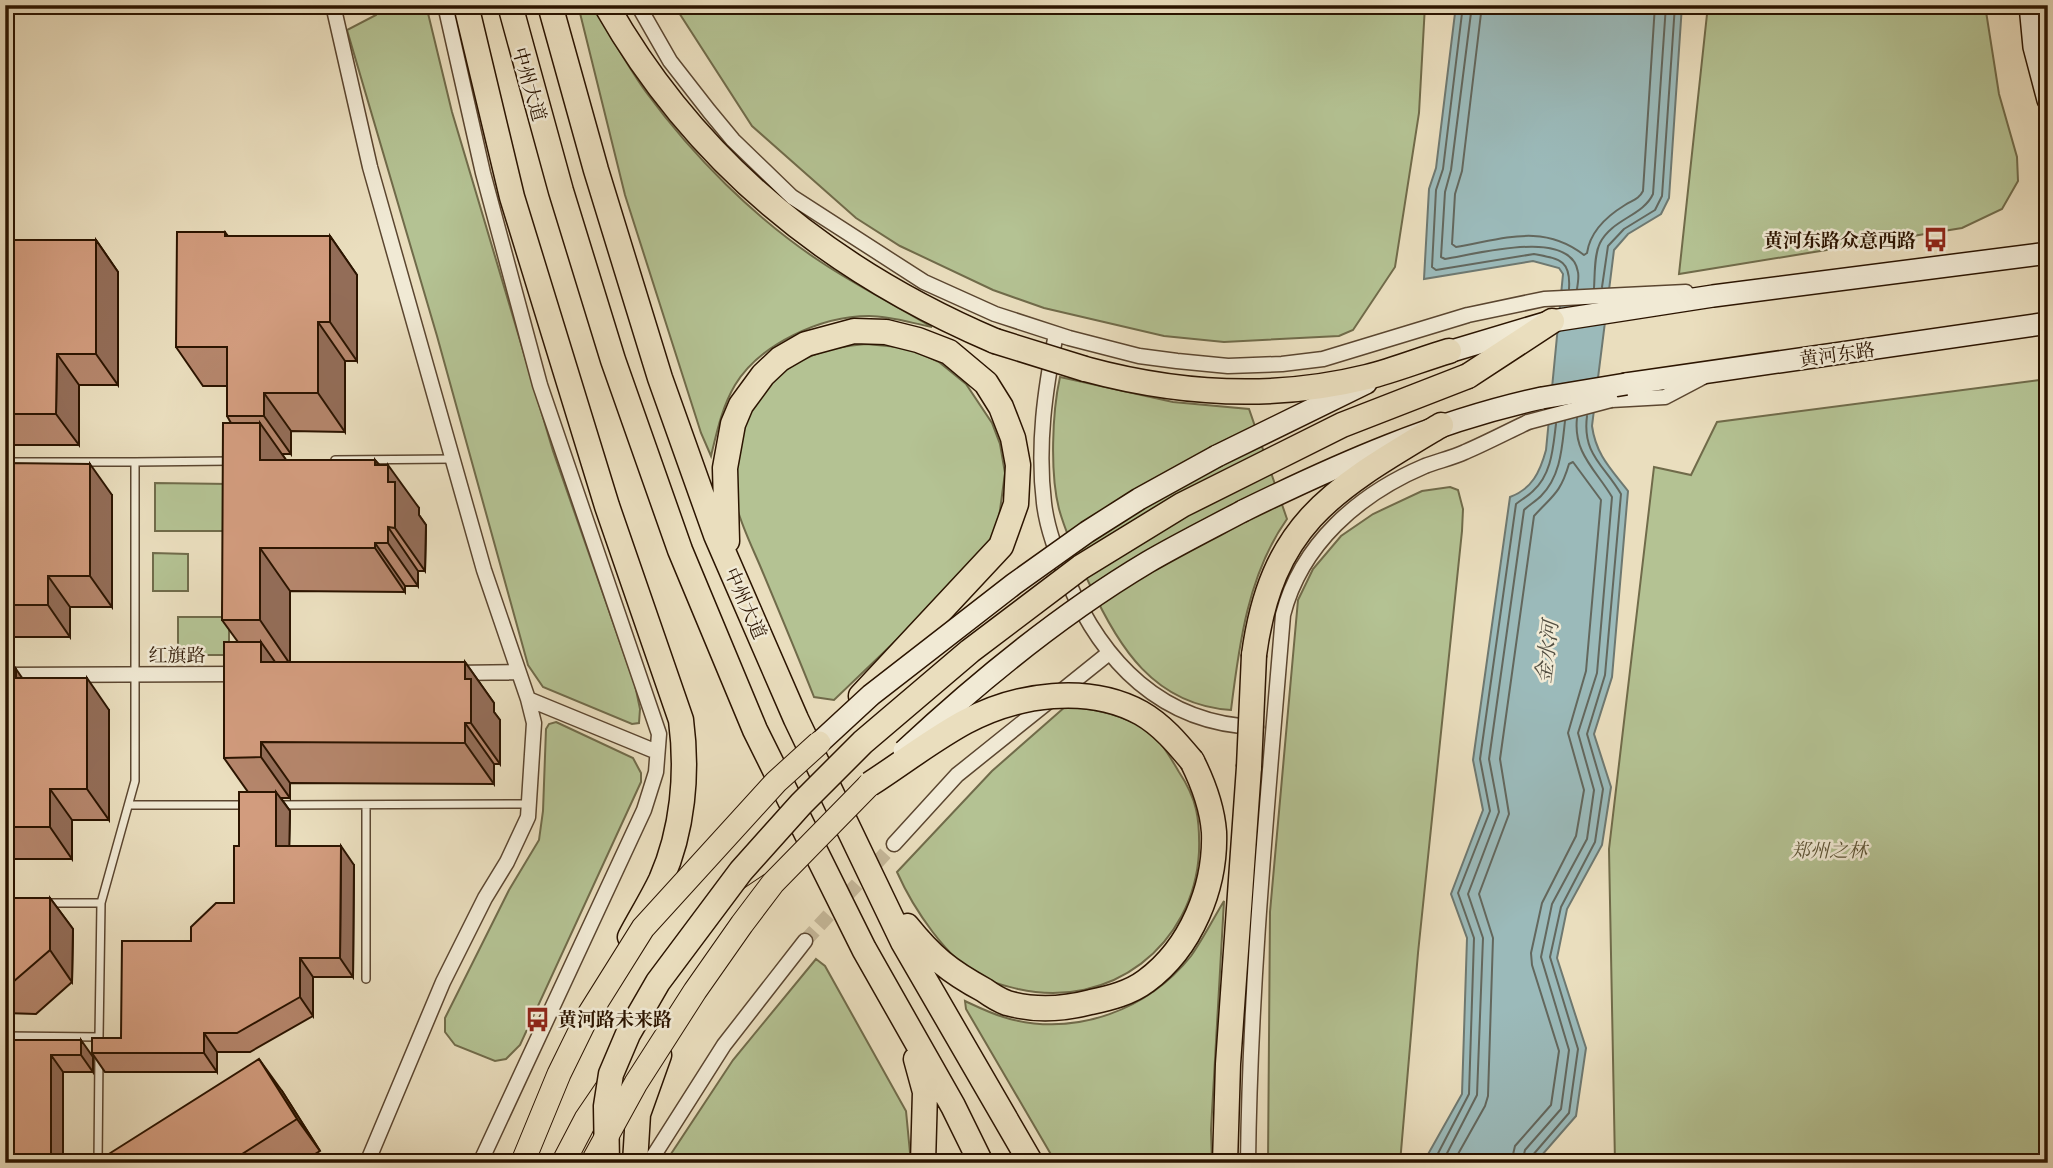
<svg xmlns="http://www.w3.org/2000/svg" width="2053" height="1168" font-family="Vollkorn,'Noto Serif SC',serif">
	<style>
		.green { fill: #b4c293; stroke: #706b4a; stroke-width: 2 }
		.water { fill: #9bbaba; stroke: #6e7870; stroke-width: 2 }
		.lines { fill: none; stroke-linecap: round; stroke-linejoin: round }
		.shore { stroke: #63675d; stroke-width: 2 }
		.minor-tunnel { stroke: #c4b698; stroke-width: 14; stroke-dasharray: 14 7; stroke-linecap: butt }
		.service-casing { stroke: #5b4630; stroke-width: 10 }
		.minor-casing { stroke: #5b4630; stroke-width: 17 }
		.secondary-casing { stroke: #2b1400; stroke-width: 24 }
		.primary-casing { stroke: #2b1400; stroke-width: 25 }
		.trunk-casing { stroke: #2b1400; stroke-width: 27 }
		.service { stroke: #f1ead5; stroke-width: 7 }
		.minor { stroke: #f1ead5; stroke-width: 14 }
		.secondary { stroke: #f1ead5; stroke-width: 21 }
		.primary { stroke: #eadebe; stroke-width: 23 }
		.trunk { stroke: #eadebe; stroke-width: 24 }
		.minor-bridge-casing { stroke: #5b4630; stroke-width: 17; stroke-linecap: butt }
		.secondary-bridge-casing { stroke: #2b1400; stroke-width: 24; stroke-linecap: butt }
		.primary-bridge-casing { stroke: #2b1400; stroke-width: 25; stroke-linecap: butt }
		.trunk-bridge-casing { stroke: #2b1400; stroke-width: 27; stroke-linecap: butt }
		.minor-bridge { stroke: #f1ead5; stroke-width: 14 }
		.secondary-bridge { stroke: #f1ead5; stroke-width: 21 }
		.primary-bridge { stroke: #eadebe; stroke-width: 23 }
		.trunk-bridge { stroke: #eadebe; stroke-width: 24 }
		.wall { fill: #b5866c; stroke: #2b1400; stroke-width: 2 }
		.shaded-wall { fill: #936d58; stroke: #2b1400; stroke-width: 2 }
		.building { fill: #d29c7e; stroke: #2b1400; stroke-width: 2 }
		.labels { text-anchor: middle; stroke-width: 5; stroke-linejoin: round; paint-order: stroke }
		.street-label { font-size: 19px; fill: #2b1400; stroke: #f1ead5 }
		.poi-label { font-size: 19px; font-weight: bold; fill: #2b1400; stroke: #f1ead5; text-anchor: end }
		.park-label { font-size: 19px; font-style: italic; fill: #5b5133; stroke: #f1ead5 }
		.water-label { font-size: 21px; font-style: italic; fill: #524e41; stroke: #f1ead5 }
	</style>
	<rect width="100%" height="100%" fill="#eadebe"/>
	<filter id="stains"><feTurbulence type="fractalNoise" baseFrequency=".00286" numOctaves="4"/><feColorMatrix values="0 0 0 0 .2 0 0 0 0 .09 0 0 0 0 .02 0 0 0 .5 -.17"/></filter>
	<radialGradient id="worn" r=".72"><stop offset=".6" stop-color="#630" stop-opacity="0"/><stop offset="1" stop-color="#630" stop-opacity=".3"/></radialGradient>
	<!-- green -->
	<path class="green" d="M380 5H426L452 112 553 451 635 685 640 709 639 723 632 724 543 687 528 665 437 336 347 30 376 15Z
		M578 5H592C610 34 626 64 646 92 693 156 754 218 821 262 857 286 895 305 932 327 911 323 890 316 869 316 821 316 760 344 735 385 722 407 717 431 711 456L701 433 625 195Z
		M674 5H1425L1419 113 1395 267 1353 330 1339 336 1224 342 1164 336 1044 308 993 290 900 246 856 218 752 126Z
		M1708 5H1985L1999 94 2017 157 2018 181 2002 209 1962 228 1679 274Z
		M866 344 909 348 939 362 966 384 992 423 1000 444 1005 473 998 525 978 562 834 700 814 697C797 654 779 611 761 568 753 549 743 529 737 508 734 497 736 483 737 471 738 392 791 349 866 344Z
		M1060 377 1173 402 1249 409 1287 519C1248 574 1239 645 1231 710 1154 705 1118 647 1089 583 1078 560 1066 534 1059 509 1050 474 1052 413 1060 377Z
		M2048 379V1163H1615L1609 849 1654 467 1691 475 1717 422Z
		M155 483 230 484V531H155Z
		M1450 487 1458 490 1463 509 1462 531 1418 953 1400 1163H1268L1270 912 1298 600 1313 569 1341 536 1373 514 1422 491Z
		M153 553 188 554V591H153Z
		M178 617H229V655H178Z
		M1066 706C1095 709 1126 715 1151 733 1163 743 1171 759 1179 772 1197 799 1200 819 1199 852 1194 946 1110 1010 1018 989 1007 986 994 984 983 978 947 960 913 908 897 872L992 771Z
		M556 722 633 758 641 773V782L520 1045 506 1059 495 1061 455 1045 445 1032V1018L509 890 539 840 543 811 546 729 549 724Z
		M1224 901 1211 1130 1212 1163H1056L966 1009 965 1001C980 1008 994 1015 1010 1019 1077 1036 1148 1010 1191 956 1203 939 1213 919 1224 901Z
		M816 959 825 966 906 1111 911 1163H665L733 1060Z"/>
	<!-- water -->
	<path class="water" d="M1456 5H1682L1669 198 1661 214 1628 234 1614 250 1592 426C1596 455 1611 469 1628 491L1612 677 1594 734 1611 787 1602 845 1567 909 1557 958 1586 1048 1576 1116 1535 1163H1426L1427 1156 1462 1094 1467 938 1451 894 1483 810 1473 760 1510 497C1532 489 1540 472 1546 450L1563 274 1559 268 1533 261 1424 279 1429 189 1436 168Z"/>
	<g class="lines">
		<!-- shore -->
		<path class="shore" d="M1463 5 1443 169 1436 190 1432 267 1436 270 1534 254C1560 259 1571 260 1569 289
			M1472 5 1451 170 1445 192 1441 257 1445 259C1473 255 1571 227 1578 272 1579 277 1578 283 1577 289
			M1482 5 1462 171 1455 194 1452 244 1456 247C1504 239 1543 223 1584 255L1587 253C1590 232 1607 216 1625 205 1633 200 1639 199 1643 191L1655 5
			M1602 287 1608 246 1624 229 1655 210 1662 196 1675 5
			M1594 288C1595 274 1594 255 1600 243 1612 219 1643 216 1653 194L1666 5
			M1433 1163 1469 1094 1474 938 1458 893 1490 811 1480 759 1516 504C1521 500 1528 496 1533 491 1552 474 1553 447 1556 424
			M1442 1163 1477 1095 1483 938 1468 894 1499 812 1489 759 1524 510C1529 505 1536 501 1541 496 1561 476 1562 447 1565 421
			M1453 1163 1485 1106 1488 1096 1493 938 1479 894 1509 814 1500 759 1534 516C1553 495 1560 494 1569 464L1573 462 1601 500 1586 671 1568 733 1584 790 1576 836 1542 903 1531 953 1532 965 1559 1051 1551 1105 1515 1146 1511 1163
			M1522 1163 1525 1150 1561 1109 1569 1050 1541 957 1552 904 1587 839 1594 790 1578 733 1597 673 1612 497C1596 470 1573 453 1577 418
			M1531 1163 1532 1156 1569 1113 1578 1049 1550 957 1561 907 1595 842 1603 789 1587 734 1605 675 1621 494C1604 465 1582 454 1587 416"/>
		<!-- minor-tunnel -->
		<path class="minor-tunnel" d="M805 941 894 844"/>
		<defs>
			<path id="service" d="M335 460 453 459
				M5 462H135V781L101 903 99 1037 5 1036
				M135 462 232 461
				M129 805H247
				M276 805 528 804
				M366 805V979
				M45 903H101
				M98 1163 99 1055"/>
			<path id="minor" d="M333 5 370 167 484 570 528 699 534 723 528 817 507 862 485 898 443 982 367 1163
				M445 5 483 173 540 385 659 734 656 772 644 810 480 1163
				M638 5 670 61 709 111 733 140 792 197 924 282 995 314 1069 338 1139 356 1177 361 1228 366 1282 364 1323 359 1468 315 1544 299 1686 292
				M1056 334C1045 390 1037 445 1044 503 1047 529 1057 554 1067 579 1102 662 1162 724 1256 727
				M1611 400 1665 397 1703 377
				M455 673 518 672
				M5 675 242 674
				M528 699 657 752
				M894 844 957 775 1109 653
				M649 1163 724 1045 805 941
				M1248 1163C1250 980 1268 797 1283 615 1301 544 1359 494 1425 466 1438 461 1452 458 1465 452 1486 443 1507 432 1528 422"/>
			<path id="secondary" d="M2030 5 2034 47 2048 100
				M1435 356 1552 321 1713 296 2048 253
				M1626 384 2048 323
				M1217 456 1366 383
				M1243 511C1339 464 1436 421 1542 398"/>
			<path id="primary" d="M563 1163 586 1119 724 916 770 885"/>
			<path id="trunk" d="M466 5 512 197 607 506 681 720C688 773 683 830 661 880 652 899 640 918 630 937
				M510 5 561 191 613 360 680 550 755 730 864 949 953 1106 981 1163
				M550 5 596 170 660 378 716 535 796 719 903 942 1031 1163
				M606 5C695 162 831 271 995 341
				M1085 369C1177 394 1274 400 1367 377 1395 370 1422 359 1449 351
				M1468 376 1552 321
				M727 541 725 468 733 424 741 405 763 375 780 359 806 344 854 331 886 332 918 340 949 352 986 383 1001 407 1013 438 1018 465 1016 504 1001 546 861 696
				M1254 655C1272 522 1334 489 1441 425
				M907 926C932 957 949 971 984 990 991 995 999 1000 1007 1003 1035 1011 1064 1009 1091 1002 1110 998 1130 993 1146 981 1191 948 1216 887 1214 832 1212 806 1203 783 1192 761
				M916 1059 925 1092 923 1163
				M635 1163 638 1114 659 1055
				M1225 1163 1228 1064 1249 767"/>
		</defs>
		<!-- service casing -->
		<use href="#service" class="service-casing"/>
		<!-- minor casing -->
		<use href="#minor" class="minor-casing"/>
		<!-- secondary casing -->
		<use href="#secondary" class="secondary-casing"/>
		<!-- primary casing -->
		<use href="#primary" class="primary-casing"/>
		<!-- trunk casing -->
		<use href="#trunk" class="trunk-casing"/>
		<!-- service -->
		<use href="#service" class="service"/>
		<!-- minor -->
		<use href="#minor" class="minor"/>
		<!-- secondary -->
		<use href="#secondary" class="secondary"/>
		<!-- primary -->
		<use href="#primary" class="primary"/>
		<!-- trunk -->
		<use href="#trunk" class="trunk"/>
		<defs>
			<path id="minor-bridge" d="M1528 422 1611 400"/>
			<path id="secondary-bridge" d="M1542 398 1626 384
				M819 743 871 695 1014 584 1087 532 1139 499 1217 456
				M904 751C980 680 1059 615 1148 562 1179 544 1211 528 1243 511"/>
			<path id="primary-bridge" d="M524 1159 559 1074 586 1019 643 928 776 782 819 743
				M592 1163 636 1083 695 991 742 924 773 883 870 784"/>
			<path id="trunk-bridge" d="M995 341 1085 369
				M1249 767 1254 655
				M870 784C901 764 932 740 965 722 1017 694 1088 684 1141 713 1162 725 1177 743 1192 761
				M607 1163 606 1106 611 1074 628 1034 658 982 741 871 801 804 863 742 970 651 1081 567 1182 505 1342 425 1468 376"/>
		</defs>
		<!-- minor-bridge casing -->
		<use href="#minor-bridge" class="minor-bridge-casing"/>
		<!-- secondary-bridge casing -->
		<use href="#secondary-bridge" class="secondary-bridge-casing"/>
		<!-- primary-bridge casing -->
		<use href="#primary-bridge" class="primary-bridge-casing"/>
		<!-- trunk-bridge casing -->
		<use href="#trunk-bridge" class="trunk-bridge-casing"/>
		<!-- minor-bridge -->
		<use href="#minor-bridge" class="minor-bridge"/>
		<!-- secondary-bridge -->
		<use href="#secondary-bridge" class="secondary-bridge"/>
		<!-- primary-bridge -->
		<use href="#primary-bridge" class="primary-bridge"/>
		<!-- trunk-bridge -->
		<use href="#trunk-bridge" class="trunk-bridge"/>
	</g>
	<!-- wall -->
	<path class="wall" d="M225 232 228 236H330L357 275V361H345V432L291 431V454H282L286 460H375L419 508V515L426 525 425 571H418V586H405V592L290 591V662H465L494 703V712L500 720V764H494V784L290 783V798H281L290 811 289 846 354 865 353 977H313V1016L250 1052H217V1072H105L92 1053 121 1038 191 941 234 903 239 846 248 792 224 758 238 642 222 620 231 423 227 416V386H203L176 347Z
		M5 240H96L118 272V385H79V445H5Z
		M5 463 112 495V607H70V637H5Z
		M5 669 22 678 109 710V820H72V859H5Z
		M5 898H50L73 929 72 982 36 1014 5 1013Z
		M5 1040 93 1057V1072H63Z
		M282 1091 320 1151 300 1163H107Z"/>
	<!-- shaded-wall -->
	<path class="shaded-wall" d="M330 236 357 275V361L330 322Z
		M96 240 118 272V385L96 354Z
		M318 322 345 361V432L318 393Z
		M57 354 79 385V445L56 414Z
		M264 393 291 431V454L264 416Z
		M260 423 291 467 260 460Z
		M375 460 388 479V465L419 508V515L426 525 425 571 395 528 375 465Z
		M90 464 112 495V607L90 576Z
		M388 527 418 571V586L388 543Z
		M375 543 405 586V592L375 548Z
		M260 548 290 591V664L260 620Z
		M48 576 70 607V637L48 605Z
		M261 642 290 683 261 662Z
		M465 662 494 703V712L500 720V764L471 723 465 679Z
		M16 669 38 701 16 678Z
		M87 678 109 710V820L87 789Z
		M465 723 494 764V784L465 743Z
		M261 742 290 783V798L261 757Z
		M50 789 72 820V859L50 827Z
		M276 792 290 811 289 864 276 846Z
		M341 846 354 865 353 977 340 958Z
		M50 898 73 929 72 982 50 950Z
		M300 958 313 977V1016L300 997Z
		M204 1033 217 1052V1072L204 1053Z
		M81 1040 93 1057V1072L81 1055Z
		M51 1055 63 1072V1163H51Z
		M259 1059 282 1091 320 1151 297 1119Z"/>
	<!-- building -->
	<path class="building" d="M177 232H225V236H330V322H318V393H264V416H227V347H176Z
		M5 240H96V354H57L56 414H5Z
		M223 423H260V460H375V465H388V482H395V528L388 527V543H375V548H260V620H222Z
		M5 463 90 464V576H48V605H5Z
		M224 642H261V662H465V679H471V723H465V743L261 742V757L224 758Z
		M5 669H16V678H87V789H50V827H5Z
		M239 792H276V846H341L340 958H300V997L237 1033H204V1053H92V1038H121L122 941H191V927L216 903H234V846H239Z
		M5 898H50V950L13 982H5Z
		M5 1040H81V1055H51V1163H5Z
		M259 1059 297 1119 228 1163H107L104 1157Z"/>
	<!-- icons -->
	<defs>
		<symbol id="bus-bare" viewBox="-9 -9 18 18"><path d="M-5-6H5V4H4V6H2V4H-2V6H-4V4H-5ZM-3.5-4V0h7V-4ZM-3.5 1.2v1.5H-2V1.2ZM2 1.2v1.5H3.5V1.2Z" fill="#8f2418" stroke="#f1ead5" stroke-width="2.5" paint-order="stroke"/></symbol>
	</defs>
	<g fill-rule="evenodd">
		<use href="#bus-bare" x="1918" y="222" width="35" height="35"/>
		<use href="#bus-bare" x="520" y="1002" width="35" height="35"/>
	</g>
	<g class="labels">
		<!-- street labels -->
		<g class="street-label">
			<text transform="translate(530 84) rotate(74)" y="7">中州大道</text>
			<text transform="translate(1837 354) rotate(-8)" y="7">黄河东路</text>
			<text transform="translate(746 603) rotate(66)" y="7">中州大道</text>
			<text x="177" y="662">红旗路</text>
		</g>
		<!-- poi labels -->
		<g class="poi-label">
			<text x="1916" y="247">黄河东路众意西路</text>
			<text x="558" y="1026" text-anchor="start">黄河路未来路</text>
		</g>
		<!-- park labels -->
		<g class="park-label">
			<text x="1829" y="857">郑州之林</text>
		</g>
		<!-- water labels -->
		<g class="water-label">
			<text transform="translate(1547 652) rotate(-83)" y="7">金水河</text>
		</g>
	</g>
	<!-- margin -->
	<rect width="2053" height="1168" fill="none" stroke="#eadebe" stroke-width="28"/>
	<rect x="7" y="7" width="2039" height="1154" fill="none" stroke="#2b1400" stroke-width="3.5"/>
	<rect x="14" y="14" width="2025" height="1140" fill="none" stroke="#2b1400" stroke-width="2"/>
	<rect width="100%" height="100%" filter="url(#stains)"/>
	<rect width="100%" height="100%" fill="url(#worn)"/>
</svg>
